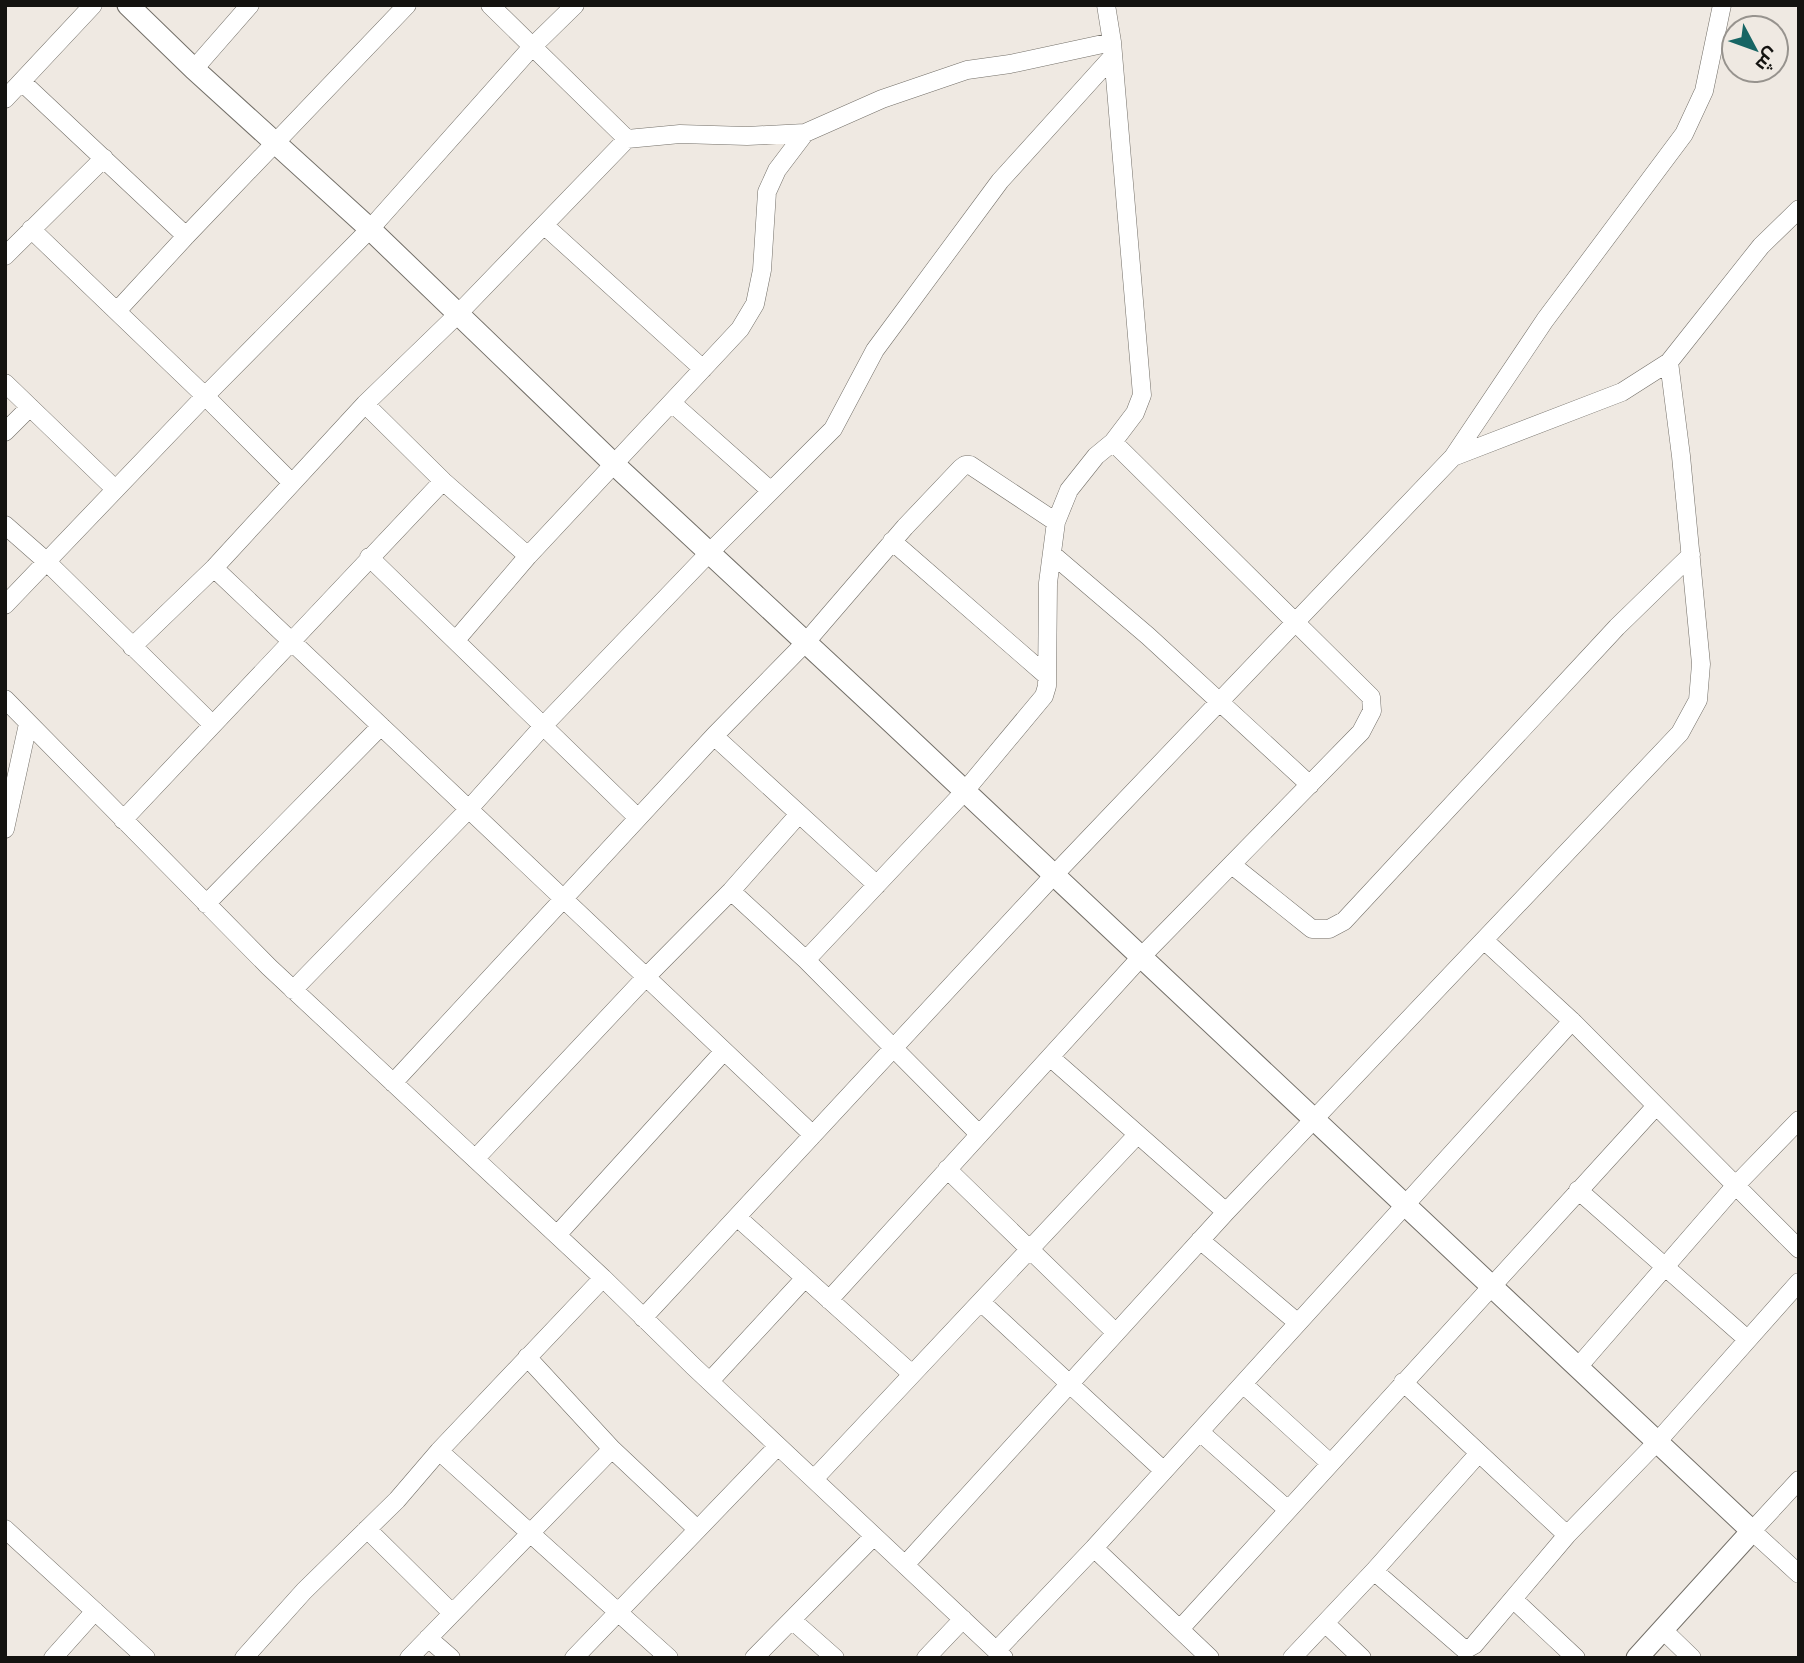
<svg xmlns="http://www.w3.org/2000/svg" width="1804" height="1663" font-family="'PT Sans Narrow',Cairo,sans-serif">
	<style>
		.lines { fill: none; stroke-linecap: round; stroke-linejoin: round }
		.minor-casing { stroke: #736f68; stroke-width: 19 }
		.tertiary-casing { stroke: #736f68; stroke-width: 23 }
		.minor { stroke: #fff; stroke-width: 18 }
		.tertiary { stroke: #fff; stroke-width: 21 }
	</style>
	<rect width="100%" height="100%" fill="#efe9e2"/>
	<g class="lines">
		<defs>
			<path id="minor" d="M490 5 627 139
				M194 69 250 5
				M22 82 186 236
				M5 99 93 5
				M544 225 703 369
				M31 229 205 396 292 483
				M5 256 104 158
				M117 311 186 236 407 5
				M5 383 115 489
				M672 403 771 491
				M365 404 443 481 528 556
				M5 432 30 407
				M1453 457 1545 320 1684 134 1704 91 1722 5
				M5 525 46 561 212 724
				M892 541 1047 676
				M1052 554 1148 636 1310 785
				M369 557 638 818
				M214 568 813 1135
				M5 605 205 396 370 229 531 48 575 5
				M456 640 528 556 740 329 755 304 762 270 767 192 777 170 805 133
				M132 647 214 568 365 404 457 315 627 139 680 134 747 136 805 133 882 99 967 70 1010 64 1112 42
				M5 699 269 967 603 1278 693 1366 1004 1658
				M714 736 877 885
				M123 820 443 481
				M5 829 28 724
				M1232 865 1312 929H1329L1344 921 1617 627 1691 555
				M731 891 806 960 979 1134
				M206 904 381 726
				M1485 941 1572 1021 1799 1249
				M806 960 964 792 1044 696 1047 686 1048 583 1056 522 1069 490 1096 456 1113 442 1135 413 1142 395 1112 42 1106 5
				M293 990 468 810 544 725 709 553 833 429 875 350 1000 181 1113 56
				M1050 1057 1226 1212
				M393 1083 714 736 806 642 905 527 961 468 965 465H970L1056 522
				M475 1159 645 978 731 891 799 814
				M947 1169 1116 1333
				M1578 1190 1747 1339
				M737 1217 912 1374
				M557 1235 724 1051
				M1200 1240 1298 1323
				M829 1300 1141 957 1361 732 1372 711 1371 697 1113 442
				M982 1303 1164 1471
				M643 1318 1054 875 1453 457 1622 392 1669 362 1761 246 1799 209
				M527 1357 612 1449 697 1529
				M1578 1367 1736 1185 1799 1120
				M710 1381 805 1278
				M1403 1382 1567 1535
				M1243 1384 1330 1463
				M1200 1432 1288 1510
				M439 1451 669 1658
				M814 1479 1137 1135
				M1799 1480 1752 1531 1799 1574
				M5 1529 146 1658
				M367 1529 452 1613
				M1094 1548 1210 1658
				M905 1565 1226 1212 1680 733 1698 700 1701 664 1681 456 1669 362
				M1374 1571 1465 1650 1474 1645 1567 1535 1658 1441 1799 1282
				M1513 1599 1576 1658
				M792 1620 835 1658
				M1325 1623 1362 1658
				M1180 1629 1656 1106
				M1663 1630 1692 1658
				M428 1638 451 1658
				M996 1651 1094 1548 1572 1021
				M53 1658 95 1611
				M244 1658 304 1591 397 1500 439 1451 603 1278
				M409 1658 612 1449
				M574 1658 778 1446
				M754 1658 874 1536
				M926 1658 963 1619
				M1292 1658 1374 1571 1479 1453"/>
			<path id="tertiary" d="M128 5 194 69 370 229 615 465 886 717 1752 1531 1637 1658"/>
		</defs>
		<!-- minor casing -->
		<use href="#minor" class="minor-casing"/>
		<!-- tertiary casing -->
		<use href="#tertiary" class="tertiary-casing"/>
		<!-- minor -->
		<use href="#minor" class="minor"/>
		<!-- tertiary -->
		<use href="#tertiary" class="tertiary"/>
	</g>
	<!-- border -->
	<rect width="1804" height="1663" fill="none" stroke="#141310" stroke-width="14"/>
	<!-- north arrow -->
	<g transform="translate(1755 49) rotate(131)"><circle r="33" fill="#efe9e2" stroke="#97938e" stroke-width="2"/>
	<path d="M0-5L12 26L0 18L-12 26Z" fill="#176564"/>
	<text y="-10" font-size="19" font-weight="bold" text-anchor="middle" fill="#141310">ش</text>
	</g>
</svg>
